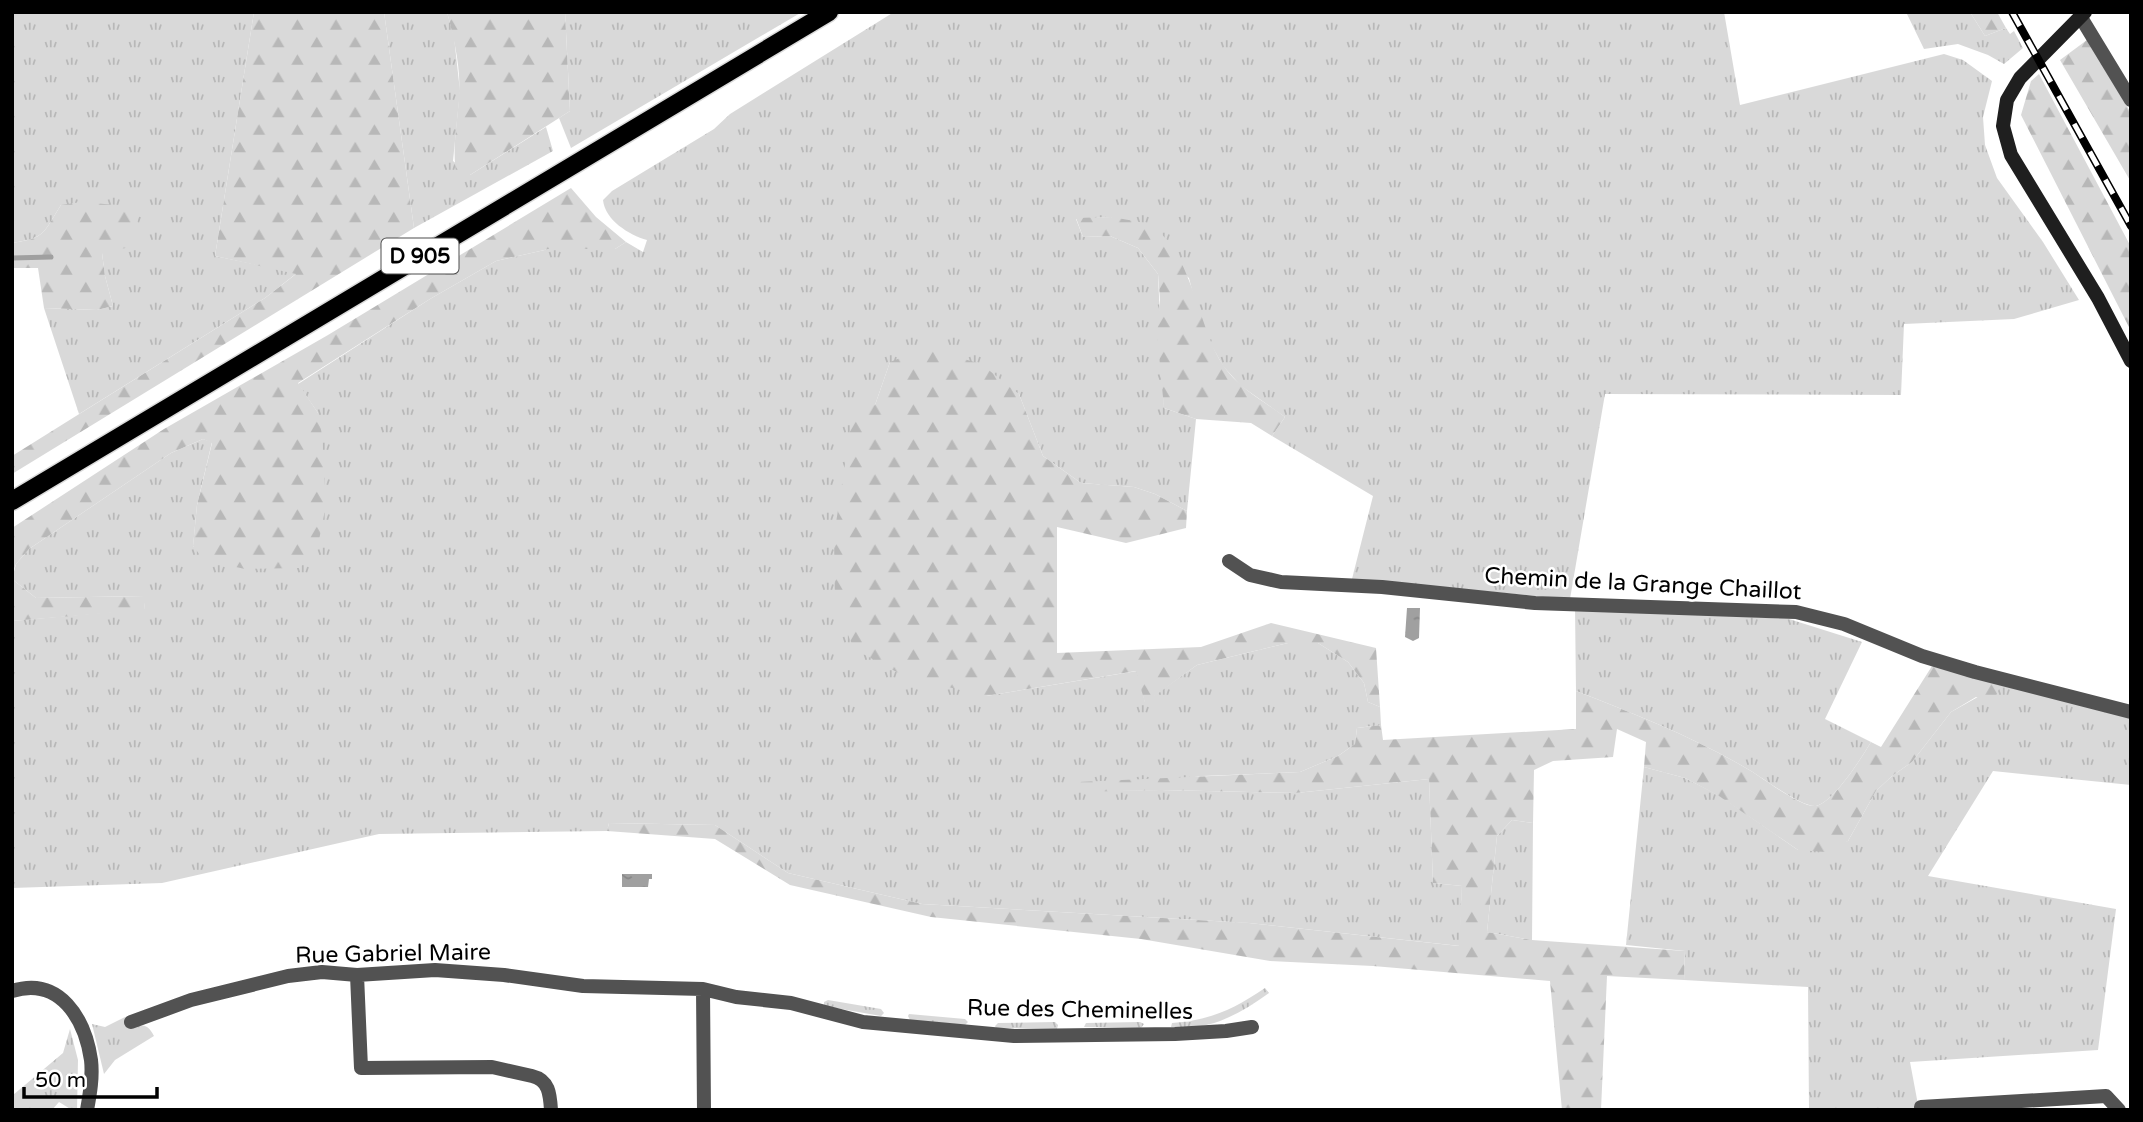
<svg xmlns="http://www.w3.org/2000/svg" width="2143" height="1122" font-family="'Varela Round',sans-serif">
	<style>
		.grass { fill: url(#grass-tufts) }
		.forest { fill: url(#forest-firs) }
		.water { fill: url(#water-ripples) }
		.lines { fill: none; stroke-linecap: round; stroke-linejoin: round }
		.stream { stroke: #a0a0a0; stroke-width: 5 }
		.primary-casing { stroke: #dbdbdb; stroke-width: 21 }
		.minor { stroke: #525252; stroke-width: 14 }
		.secondary { stroke: #1f1f1f; stroke-width: 14 }
		.primary { stroke: #000; stroke-width: 18 }
		.rail-casing { stroke: #000; stroke-width: 8 }
		.rail { stroke: #fff; stroke-width: 5; stroke-dasharray: 16; stroke-linecap: butt }
		.labels { text-anchor: middle; stroke-width: 5; stroke-linejoin: round; paint-order: stroke }
		.shield { fill: #fff; stroke: #4c4c4c; stroke-width: 2 }
		.shield-label { font-size: 21px; font-weight: bold; fill: #000 }
		.street-label { font-size: 23px; fill: #000; stroke: #fff }
	</style>
	<defs>
		<pattern id="grass-tufts" width="24" height="20" patternUnits="userSpaceOnUse" patternTransform="scale(1.75)"><rect width="24" height="20" fill="#d9d9d9"/><path d="M3 7l-1-3M5 7V3M7 7l1-3M15 17l-1-3M17 17v-4M19 17l1-3" fill="none" stroke="#b8b8b8"/></pattern>
		<pattern id="forest-firs" width="22" height="20" patternUnits="userSpaceOnUse" patternTransform="scale(1.75)"><rect width="22" height="20" fill="#d9d9d9"/><path d="M5 1l3.5 6h-7zM16 11l3.5 6h-7z" fill="#b8b8b8"/></pattern>
		<pattern id="water-ripples" width="26" height="14" patternUnits="userSpaceOnUse" patternTransform="scale(1.75)"><rect width="26" height="14" fill="#a0a0a0"/><path d="M2 4q2-2 4 0t4 0M15 11q2-2 4 0t4 0" fill="none" stroke="#888"/></pattern>
	</defs>
	<rect width="100%" height="100%" fill="#fff"/>
	<!-- grass -->
	<path class="grass" d="M12 12H254L215 256 297 273 265 298 79 414 44 308 97 310 113 306 105 276 102 253 61 205C43 233 46 238 12 243Z
		M384 12H447L454 37 460 91 453 161 470 175 546 127 553 151 414 228Z
		M565 12H802L571 148 559 118 570 111Z
		M894 12H1724L1740 105 1944 54 1963 60 1992 81 1983 117 1985 145 1997 178 2043 242 2079 300 2014 319 1904 324 1901 395 1605 394 1570 599 1352 579 1373 496 1272 436 1285 417 1241 386 1223 366 1207 337 1195 302 1189 278 1111 217 1076 219 1083 237 1110 236 1138 248 1158 274 1164 408 1196 419 1187 511 1155 494 1134 487 1081 483 1043 456 1019 394 890 362 875 405 986 696 1137 671 1145 702 1197 665 1288 643H1318L1348 662 1364 683 1368 702 1380 707 1381 725 1357 728 1355 744 1338 756 1300 772 1203 776 1077 791 1161 790 1296 793 1429 779 1433 883 1462 886 1460 946 1249 923 922 904 788 873 715 825 609 823 607 831 379 834 162 883 12 888V621L145 609 143 596 36 598 12 579 16 564 29 549 171 453 203 439 212 442 197 505 193 547 318 413 298 384 430 299 496 261 549 249H615L626 242 643 252 647 240C629 235 605 220 603 200L612 191 714 129 730 114Z
		M1906 12H1970L1985 36 2006 28 2010 34 2014 31 2023 48 2004 64 1988 55 1958 44 1924 49Z
		M1575 608 1789 619 1862 642 1825 719 1871 742C1862 757 1834 802 1816 806 1803 808 1764 779 1751 771 1696 738 1635 714 1576 691Z
		M2001 684 2131 718V785L1993 771 1928 876 2116 909 2098 1050 1910 1062 1919 1110H1809L1808 987 1684 980 1685 951 1626 945 1644 767 1685 778 1720 796 1798 850 1848 841 1876 791 1892 776 1912 762 1951 712Z
		M1512 820 1533 823 1532 940 1487 932 1497 836Z
		M1265 988 1269 993C1240 1014 1208 1032 1171 1027L1172 1023C1211 1020 1234 1009 1265 988Z
		M828 1000 881 1009 884 1013 881 1016 824 1006V1002Z
		M909 1014 965 1019 968 1022 965 1025 910 1020 908 1016Z
		M125 1017 130 1027C142 1024 148 1024 154 1036L115 1060 104 1074 92 1024 105 1027Z
		M1055 1022 1058 1025 1057 1029 996 1028 995 1026 998 1023Z
		M1140 1022 1144 1024 1141 1028 1084 1027 1086 1023Z
		M70 1029 78 1060 77 1110H72L59 1102 52 1110H12L13 1095 63 1053Z"/>
	<!-- forest -->
	<path class="forest" d="M12 12H16L19 220 12 221Z
		M254 12H384L414 228 12 474V456L265 298 296 274 215 256Z
		M447 12H565L570 111 470 175 457 177C451 150 458 122 459 95 461 68 454 38 447 12Z
		M1970 12H1997L2006 28 1985 36Z
		M2087 40 2131 113V182L2060 60Z
		M2039 74 2131 247V331L2021 115 2031 81Z
		M571 188 596 217 626 242 615 249H549L496 261 430 299 298 383 318 413 322 435 326 505 317 550 299 568 245 569 204 560 193 546 197 505 212 443 203 439 171 453 29 549 16 564 12 574V528L164 429 328 335Z
		M81 202 139 207 135 246 102 253 105 276 113 306 97 310 44 308 38 268H12V243C46 238 43 233 61 205Z
		M1111 217C1121 219 1133 220 1143 223 1190 238 1197 327 1223 365 1238 388 1264 401 1285 417L1272 436 1251 423 1196 419 1164 408 1157 333 1160 300 1158 274 1138 248 1110 236 1083 237 1076 218Z
		M926 348 981 364 1019 394 1043 456 1081 483 1134 487 1155 494 1187 511 1186 528 1126 543 1057 527V653L1201 647 1271 623 1376 648 1380 707 1368 702 1364 683 1348 662 1318 643H1288L1197 665 1145 703 1136 671 986 696 906 677 854 649 835 604 834 536 853 412 875 405 890 362Z
		M12 579 36 598 144 596 145 610 12 621Z
		M1932 666 2001 684 1993 703 1976 697 1951 712 1912 762 1892 776 1876 791 1848 841 1825 852 1798 850 1719 796 1685 778 1644 767 1646 742 1617 729 1613 757 1553 761 1534 770 1533 823 1512 820 1497 836 1487 932 1532 940 1685 951 1684 980 1607 976 1601 1110H1562L1550 981 1373 966 1270 961 1141 939 931 917 790 885 715 839 607 831 609 823 715 825 788 873 922 904 1249 923 1459 946 1462 886 1433 883 1429 779 1296 793 1161 790 1077 792 1078 782 1300 772 1338 756 1355 744 1357 728 1381 725 1383 740 1576 729V691C1635 714 1696 738 1751 771 1764 779 1802 808 1816 806 1834 802 1862 757 1871 742L1881 747Z"/>
	<!-- water -->
	<path class="water" d="M1407 608H1420L1419 638 1413 641 1405 637Z
		M622 874H652V879H649L648 887H622Z"/>
	<g class="lines">
		<!-- stream -->
		<path class="stream" d="M12 258 51 257"/>
		<defs>
			<path id="primary" d="M12 501 829 12"/>
		</defs>
		<!-- primary casing -->
		<use href="#primary" class="primary-casing"/>
		<!-- minor -->
		<path class="minor" d="M2080 16 2131 100
			M1229 561 1250 575 1281 582 1382 587 1535 603 1796 612 1844 624 1922 656 1975 672 2131 712
			M357 975 361 1068 492 1067 532 1076C549 1080 550 1094 551 1110
			M703 989 704 1110
			M12 991C60 976 85 1019 91 1060 93 1077 90 1094 87 1110
			M131 1022 191 1000 288 976 322 972 357 975 435 970 504 975 583 986 703 989 736 997 791 1003 863 1022 1014 1036 1175 1034 1226 1031 1252 1027
			M1921 1107 2106 1096 2119 1110"/>
		<!-- secondary -->
		<path class="secondary" d="M2085 12 2020 78 2007 100 2003 126 2011 155 2098 298 2131 361"/>
		<!-- primary -->
		<use href="#primary" class="primary"/>
		<defs>
			<path id="rail" d="M2012 12 2131 226"/>
		</defs>
		<!-- rail casing -->
		<use href="#rail" class="rail-casing"/>
		<!-- rail -->
		<use href="#rail" class="rail"/>
	</g>
	<g class="labels">
		<!-- shield labels -->
		<rect class="shield" x="381.5" y="238.5" width="77" height="35" rx="5"/>
		<g class="shield-label">
			<text x="420" y="263">D 905</text>
		</g>
		<!-- street labels -->
		<g class="street-label">
			<text transform="translate(1643 583) rotate(3)" y="8">Chemin de la Grange Chaillot</text>
			<text transform="translate(393 953) rotate(-1)" y="8">Rue Gabriel Maire</text>
			<text transform="translate(1080 1009) rotate(1)" y="8">Rue des Cheminelles</text>
		</g>
	</g>
	<!-- border -->
	<rect width="2143" height="1122" fill="none" stroke="#000000" stroke-width="28"/>
	<!-- scale -->
	<path d="M24 1087v10h133v-10" fill="none" stroke="#000000" stroke-width="3.5"/>
	<text x="35" y="1087" font-size="21" fill="#000000" stroke="#ffffff" stroke-width="5" paint-order="stroke">50 m</text>
</svg>
